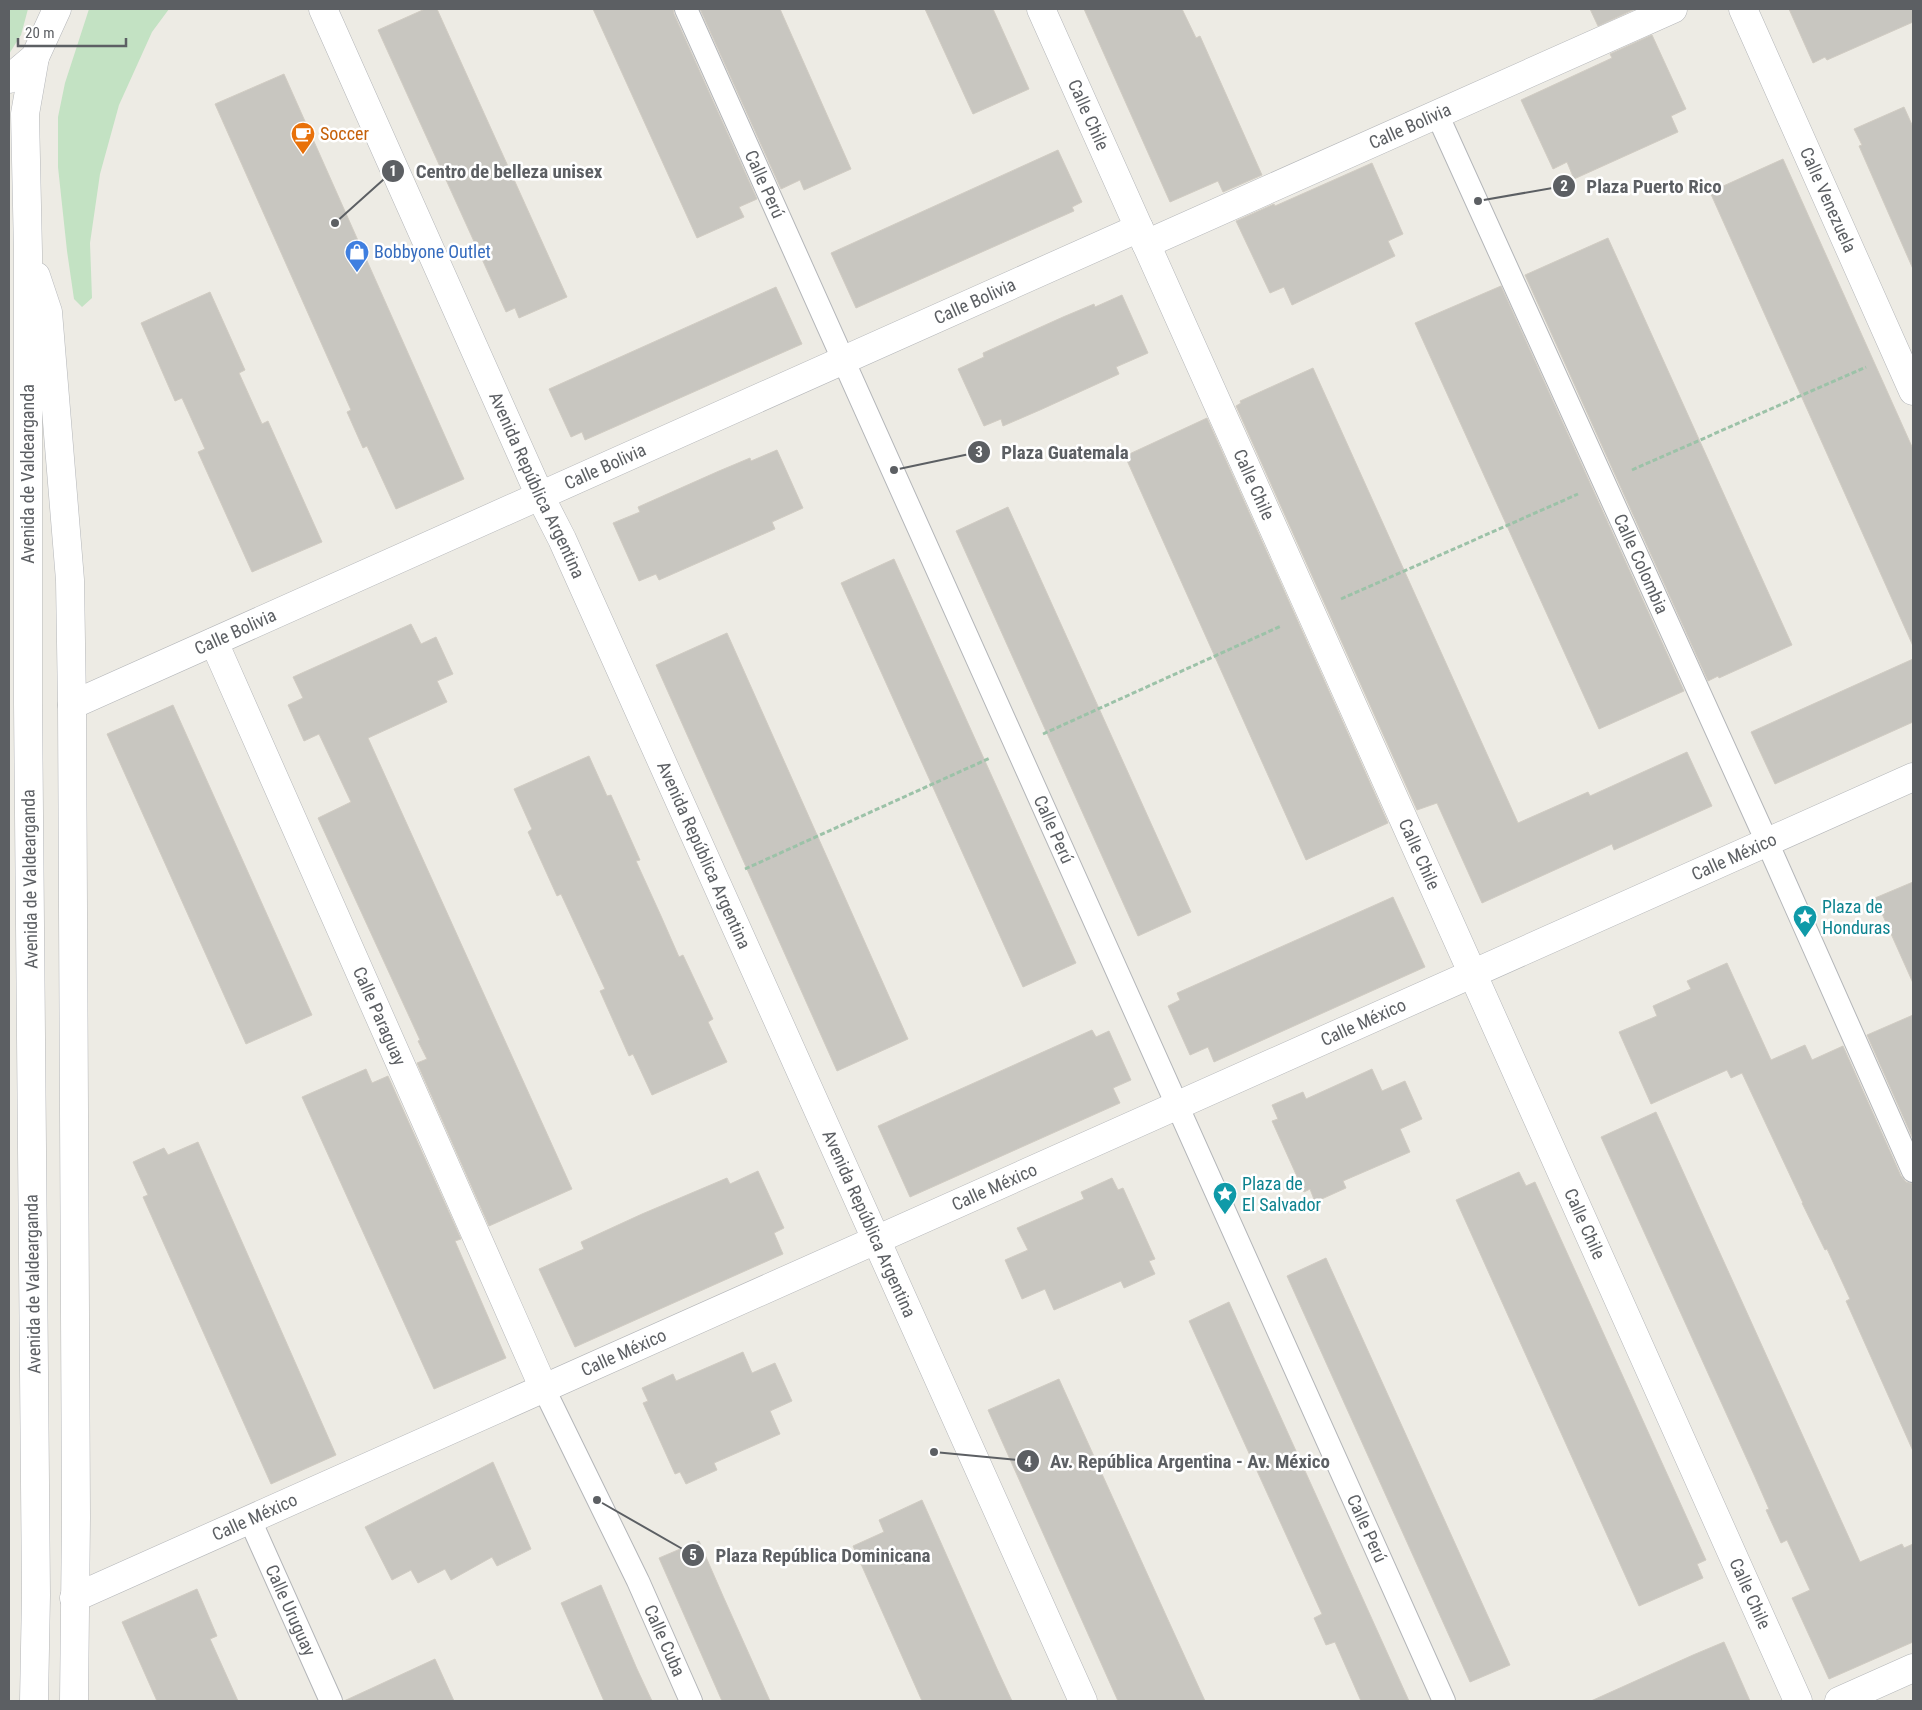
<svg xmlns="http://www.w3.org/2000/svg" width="1922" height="1710" font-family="'Roboto Condensed',sans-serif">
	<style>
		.green { fill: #c3e2c3 }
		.building { fill: #c8c6c0; stroke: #d1ccc3 }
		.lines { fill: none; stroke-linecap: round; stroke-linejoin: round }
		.pedestrian-casing { stroke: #b4b6b9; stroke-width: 24 }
		.minor-casing { stroke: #b4b6b9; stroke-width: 29 }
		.path { stroke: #9cc2a8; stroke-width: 3; stroke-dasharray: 5 2.5; stroke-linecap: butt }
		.pedestrian { stroke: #fff; stroke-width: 22 }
		.minor { stroke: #fff; stroke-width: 28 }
		.labels { text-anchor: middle; stroke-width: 5; stroke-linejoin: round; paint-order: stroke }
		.street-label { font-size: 18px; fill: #5c5f63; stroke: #fff }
		.food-label { font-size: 18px; fill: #c56008; stroke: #fff; text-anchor: start }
		.shop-label { font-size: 18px; fill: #366cbe; stroke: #fff; text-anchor: start }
		.culture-label { font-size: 18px; fill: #0d838f; stroke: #fff; text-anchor: start }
		.leader { fill: none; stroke: #5c5f63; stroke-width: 2 }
		.callout-dot { fill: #5c5f63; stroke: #fff; stroke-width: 2 }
		.mark-label { font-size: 15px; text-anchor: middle; font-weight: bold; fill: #fff }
		.callout-label { font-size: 19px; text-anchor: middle; font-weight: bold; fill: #5c5f63; stroke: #fff; stroke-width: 5; stroke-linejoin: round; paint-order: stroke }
	</style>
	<rect width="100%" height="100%" fill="#edebe4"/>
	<!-- green -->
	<path class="green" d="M9 9H28L21 35 9 54Z
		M89 9H169L152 32 119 105 100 174 90 243 92 298 82 307 74 299 67 251 58 167V117L65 83Z"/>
	<!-- building -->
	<path class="building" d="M425 9H437L567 297 519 318 515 308 506 312 378 30Z
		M593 9H673L674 14 757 199 739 207 744 217 697 238Z
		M700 9H780L851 169 804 190 800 180 781 189Z
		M925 9H993L1029 89 973 114Z
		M1084 9H1182L1196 38 1200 36 1262 175 1223 192 1218 181 1170 202Z
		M1590 9H1635L1598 26Z
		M1789 9H1913V22L1827 60 1825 57 1813 63Z
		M1652 35 1686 109 1671 116 1678 132 1574 179 1567 162 1553 169 1521 100 1612 58 1610 54Z
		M284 74 464 479 396 509 367 446 363 448 347 412 351 410 215 104Z
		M1904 107 1913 127V269L1859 146 1862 145 1854 129Z
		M1058 150 1082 202 1072 207 1074 211 856 308 831 253Z
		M1783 159 1913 449V646L1710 192Z
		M1372 163 1403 234 1388 241 1395 256 1292 305 1284 287 1270 293 1236 221 1274 204 1275 206Z
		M1608 238 1792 645 1719 678 1718 676 1708 681 1525 275Z
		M1501 286 1684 691 1599 729 1415 323Z
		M776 287 802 344 585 440 582 432 571 437 549 389Z
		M210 292 245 370 239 373 262 424 268 421 322 542 252 572 198 452 205 449 182 398 175 401 141 323Z
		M1122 295 1148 353 1116 367 1119 374 1040 410 1003 426 1001 419 984 426 958 369 984 357 983 353 1063 317 1094 304 1095 307Z
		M1313 368 1518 823 1588 792 1590 796 1687 752 1712 806 1614 850 1612 844 1482 903 1437 803 1417 810 1236 406 1241 403 1240 401Z
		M1207 418 1388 823 1306 860 1125 456Z
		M777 450 803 508 772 522 775 529 659 580 656 574 639 581 613 523 640 512 638 507 719 471 750 458 751 461Z
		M1008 507 1191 912 1138 936 956 531Z
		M894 559 1076 963 1023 987 841 583Z
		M411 624 421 644 436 637 453 674 437 681 447 702 368 738 572 1189 489 1226 417 1063 427 1059 418 1041 420 1040 318 818 351 802 319 734 304 741 288 705 303 698 293 677Z
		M727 633 908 1039 837 1071 656 665Z
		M1913 659V722L1775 784 1751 732Z
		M173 705 312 1015 246 1044 107 734Z
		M589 756 607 796 611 795 640 860 636 861 661 916 679 957 683 955 713 1019 708 1022 727 1062 652 1095 633 1054 629 1056 600 991 605 989 561 894 557 896 528 832 532 829 514 789Z
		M1913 882V983L1875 898Z
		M1393 897 1425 967 1214 1062 1208 1047 1190 1055 1168 1006 1180 1000 1177 993Z
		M1727 963 1771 1060 1805 1045 1812 1060 1843 1046 1901 1176 1906 1182 1913 1184V1451L1846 1301 1850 1299 1827 1249 1825 1250 1802 1203H1803L1742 1073 1731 1078 1727 1070 1651 1104 1619 1032 1657 1016 1653 1006 1691 989 1687 981Z
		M1913 1015V1139L1867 1035Z
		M1092 1030 1096 1037 1109 1031 1131 1080 1113 1088 1120 1103 910 1197 878 1126Z
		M366 1069 372 1083 388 1076 461 1239 455 1241 506 1358 434 1389 302 1097Z
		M1372 1069 1382 1091 1405 1081 1422 1119 1400 1129 1410 1152 1343 1181 1346 1188 1315 1202 1310 1189 1304 1192 1272 1121 1278 1119 1272 1105 1303 1092 1306 1099Z
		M1656 1112 1860 1562 1902 1544 1904 1548 1913 1544V1642L1829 1679 1792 1598 1810 1590 1787 1540 1781 1543 1766 1510 1769 1509 1755 1477 1601 1137Z
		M198 1142 336 1455 271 1484 143 1197 148 1195 133 1162 164 1148 168 1155Z
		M758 1171 784 1228 774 1233 783 1254 575 1347 539 1269 584 1249 581 1242 642 1214 727 1178 730 1184Z
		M1519 1172 1526 1186 1535 1182 1706 1560 1697 1564 1703 1578 1639 1606 1456 1200Z
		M1112 1178 1118 1190 1123 1188 1155 1259 1149 1261 1155 1274 1124 1288 1121 1281 1054 1310 1045 1289 1022 1299 1005 1260 1028 1250 1017 1228 1084 1199 1081 1192Z
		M1326 1258 1510 1665 1470 1682 1287 1276Z
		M1229 1302 1254 1358 1409 1701H1361L1335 1642 1326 1645 1314 1618 1322 1614 1189 1321Z
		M743 1352 752 1373 775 1363 792 1401 770 1411 780 1434 714 1463 717 1470 686 1484 680 1472 675 1474 643 1403 648 1401 642 1388 673 1374 676 1381Z
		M1059 1379 1169 1622 1205 1701H1118L988 1410Z
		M493 1462 531 1549 497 1566 492 1557 451 1580 445 1569 418 1583 411 1570 392 1580 365 1527Z
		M922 1500 998 1671 1012 1701H922L853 1546 884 1532 879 1520Z
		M699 1541 723 1596 770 1701H722L696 1642 659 1558Z
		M601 1585 637 1669 652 1701H604L561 1603Z
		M197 1589 217 1636 210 1639 238 1701H157L122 1622Z
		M1724 1642 1750 1701H1591L1693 1655Z
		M435 1659 454 1701H344Z"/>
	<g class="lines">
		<defs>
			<g id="pedestrian">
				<path id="s1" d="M686 9 1444 1701"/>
				<path id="s2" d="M1437 114 1767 842 1913 1171"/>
				<path id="s3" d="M544 1389 638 1581 691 1701"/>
				<path id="s4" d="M250 1520 331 1701"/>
			</g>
			<g id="minor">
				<path id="s5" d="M323 9 540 496 562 539 1083 1701"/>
				<path id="s6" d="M1041 9 1798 1701"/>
				<path id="s7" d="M1743 9 1913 391"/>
				<path d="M9 79 35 57 57 9"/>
				<path id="s8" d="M1146 244 1673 9"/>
				<path d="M36 276 48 312 70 580 72 705 76 1518 74 1701"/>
				<path id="s9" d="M214 642 544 1389"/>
				<path id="s10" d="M72 705 1139 228"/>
				<path id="s11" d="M74 1598 1913 777"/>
				<path d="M34 1701 36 1595 28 703V252L25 114 35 57"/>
				<path d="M1839 1701 1913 1668"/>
			</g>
		</defs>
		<!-- pedestrian casing -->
		<use href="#pedestrian" class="pedestrian-casing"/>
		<!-- minor casing -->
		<use href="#minor" class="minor-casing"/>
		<!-- path -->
		<path class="path" d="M1632 470 1866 367
			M1341 599 1578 494
			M1043 734 1281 626
			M745 869 990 758"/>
		<!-- pedestrian -->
		<use href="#pedestrian" class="pedestrian"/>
		<!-- minor -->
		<use href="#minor" class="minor"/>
	</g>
	<!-- icons -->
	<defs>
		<symbol id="cafe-pin" viewBox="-11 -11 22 30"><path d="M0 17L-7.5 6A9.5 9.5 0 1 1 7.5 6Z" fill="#e8710a" stroke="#fff"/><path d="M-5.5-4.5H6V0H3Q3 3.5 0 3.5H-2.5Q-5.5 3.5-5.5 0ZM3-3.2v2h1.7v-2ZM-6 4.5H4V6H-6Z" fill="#fff"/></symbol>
		<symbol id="shop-pin" viewBox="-11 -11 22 30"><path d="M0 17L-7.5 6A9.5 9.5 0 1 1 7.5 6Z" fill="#3f7fe0" stroke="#fff"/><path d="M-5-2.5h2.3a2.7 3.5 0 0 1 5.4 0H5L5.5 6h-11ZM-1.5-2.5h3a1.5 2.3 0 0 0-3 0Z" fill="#fff"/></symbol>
		<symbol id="sight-pin" viewBox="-11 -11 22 30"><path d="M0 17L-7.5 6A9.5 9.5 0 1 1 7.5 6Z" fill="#0f9aa8" stroke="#fff"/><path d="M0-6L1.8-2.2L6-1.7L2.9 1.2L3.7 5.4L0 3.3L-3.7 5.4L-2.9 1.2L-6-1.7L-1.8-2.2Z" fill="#fff"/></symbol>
	</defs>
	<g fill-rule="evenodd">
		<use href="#cafe-pin" x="289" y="120" width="28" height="38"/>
		<use href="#shop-pin" x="343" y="238" width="28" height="38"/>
		<use href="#sight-pin" x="1791" y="903" width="28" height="38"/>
		<use href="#sight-pin" x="1211" y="1180" width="28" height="38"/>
	</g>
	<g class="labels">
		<!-- street labels -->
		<g class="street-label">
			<text dy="6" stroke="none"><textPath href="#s6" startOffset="116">Calle Chile</textPath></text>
			<text dy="6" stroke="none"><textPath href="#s8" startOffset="289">Calle Bolivia</textPath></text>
			<text dy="6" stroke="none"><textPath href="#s1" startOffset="192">Calle Perú</textPath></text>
			<text dy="6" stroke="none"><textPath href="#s7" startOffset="209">Calle Venezuela</textPath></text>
			<text dy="6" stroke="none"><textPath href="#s10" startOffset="989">Calle Bolivia</textPath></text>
			<text dy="6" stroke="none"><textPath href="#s10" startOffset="584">Calle Bolivia</textPath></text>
			<text transform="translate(28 474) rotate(-90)" y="6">Avenida de Valdearganda</text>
			<text dy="6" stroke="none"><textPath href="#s6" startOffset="521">Calle Chile</textPath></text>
			<text dy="6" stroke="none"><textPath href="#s5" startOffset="522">Avenida República Argentina</textPath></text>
			<text dy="6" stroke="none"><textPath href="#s2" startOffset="494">Calle Colombia</textPath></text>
			<text dy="6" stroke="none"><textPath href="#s10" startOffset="179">Calle Bolivia</textPath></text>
			<text dy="6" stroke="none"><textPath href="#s1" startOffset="899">Calle Perú</textPath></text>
			<text dy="6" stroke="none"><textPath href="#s5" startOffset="928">Avenida República Argentina</textPath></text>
			<text dy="6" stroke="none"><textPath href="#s6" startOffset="926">Calle Chile</textPath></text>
			<text dy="6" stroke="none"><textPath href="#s11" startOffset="1818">Calle México</textPath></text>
			<text transform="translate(30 879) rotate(-91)" y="6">Avenida de Valdearganda</text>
			<text dy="6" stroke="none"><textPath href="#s9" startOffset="409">Calle Paraguay</textPath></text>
			<text dy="6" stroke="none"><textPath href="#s11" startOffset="1412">Calle México</textPath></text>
			<text dy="6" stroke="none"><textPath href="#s11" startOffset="1008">Calle México</textPath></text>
			<text dy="6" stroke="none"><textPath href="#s5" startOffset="1332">Avenida República Argentina</textPath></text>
			<text dy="6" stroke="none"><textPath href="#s6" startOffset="1331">Calle Chile</textPath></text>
			<text transform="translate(33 1284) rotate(-91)" y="6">Avenida de Valdearganda</text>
			<text dy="6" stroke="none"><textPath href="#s11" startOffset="602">Calle México</textPath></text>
			<text dy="6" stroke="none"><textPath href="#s11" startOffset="198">Calle México</textPath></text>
			<text dy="6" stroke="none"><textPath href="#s1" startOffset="1665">Calle Perú</textPath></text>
			<text dy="6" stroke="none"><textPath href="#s6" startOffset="1736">Calle Chile</textPath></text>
			<text dy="6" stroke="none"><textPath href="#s4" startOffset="99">Calle Uruguay</textPath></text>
			<text dy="6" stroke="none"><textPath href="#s3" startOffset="279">Calle Cuba</textPath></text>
		</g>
		<!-- food labels -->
		<g class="food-label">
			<text x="320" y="140">Soccer</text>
		</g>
		<!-- shop labels -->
		<g class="shop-label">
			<text x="374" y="258">Bobbyone Outlet</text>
		</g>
		<!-- culture labels -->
		<g class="culture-label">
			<text x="1822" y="913">Plaza de<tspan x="1822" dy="21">Honduras</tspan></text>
			<text x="1242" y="1190">Plaza de<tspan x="1242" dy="21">El Salvador</tspan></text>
		</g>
	</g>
	<!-- callouts -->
	<path class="leader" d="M335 223L393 171M1478 201L1564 186M894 470L979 452M934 1452L1028 1461M597 1500L693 1555"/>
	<g class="callout-dot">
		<circle cx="335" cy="223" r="5"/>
		<circle cx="1478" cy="201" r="5"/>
		<circle cx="894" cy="470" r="5"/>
		<circle cx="934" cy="1452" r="5"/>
		<circle cx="597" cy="1500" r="5"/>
		<circle cx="393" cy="171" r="12"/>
		<circle cx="1564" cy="186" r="12"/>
		<circle cx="979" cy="452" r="12"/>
		<circle cx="1028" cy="1461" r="12"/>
		<circle cx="693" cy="1555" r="12"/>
	</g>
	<g class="mark-label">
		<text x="393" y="176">1</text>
		<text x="1564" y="191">2</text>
		<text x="979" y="457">3</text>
		<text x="1028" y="1467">4</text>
		<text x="693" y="1560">5</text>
	</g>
	<g class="callout-label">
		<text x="509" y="178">Centro de belleza unisex</text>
		<text x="1654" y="193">Plaza Puerto Rico</text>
		<text x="1065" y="459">Plaza Guatemala</text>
		<text x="1190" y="1468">Av. República Argentina - Av. México</text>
		<text x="823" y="1562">Plaza República Dominicana</text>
	</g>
	<!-- border -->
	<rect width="1922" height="1710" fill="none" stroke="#5c5f63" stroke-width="20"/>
	<!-- scale -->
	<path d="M18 38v8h108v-8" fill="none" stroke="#5c5f63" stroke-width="2.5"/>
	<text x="25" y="38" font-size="15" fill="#5c5f63" stroke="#ffffff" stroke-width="4" paint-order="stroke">20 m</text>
</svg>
